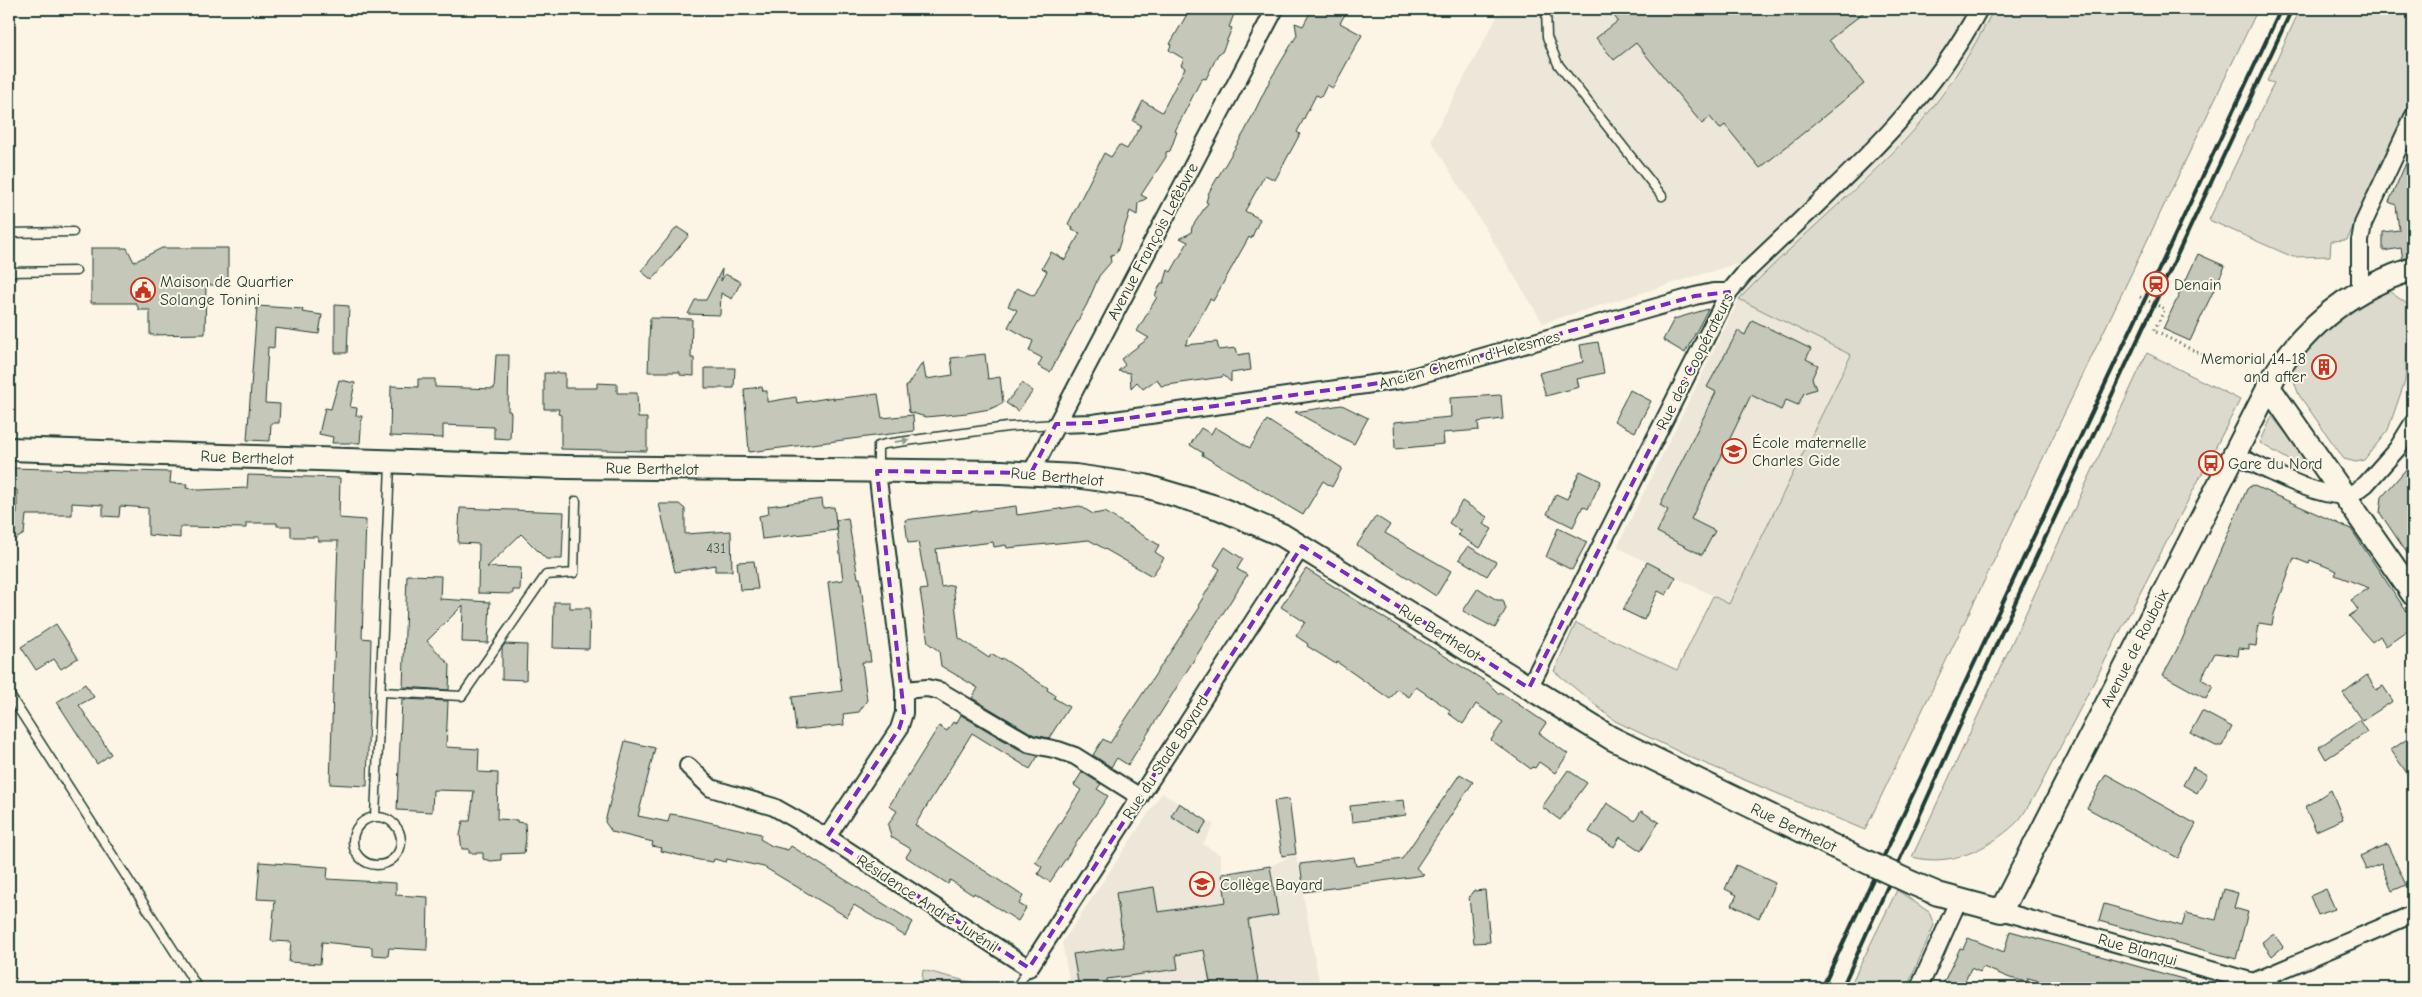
<svg xmlns="http://www.w3.org/2000/svg" width="2422" height="997" font-family="'Comic Neue',sans-serif">
  <style>
    .built { fill: #ece7d8 }
    .green { fill: #dcdacc; stroke: #7e8c80 }
    .building { fill: #c5c7b9; stroke: #1f3d34 }
    .lines { fill: none; stroke-linecap: round; stroke-linejoin: round }
    .lane-casing { stroke: #1f3d34; stroke-width: 11 }
    .street-casing { stroke: #1f3d34; stroke-width: 20 }
    .secondary-casing { stroke: #1f3d34; stroke-width: 26 }
    .path { stroke: #1f3d34; stroke-width: 3; stroke-dasharray: 1 4; stroke-linecap: butt }
    .lane { stroke: #fcf5e5; stroke-width: 8 }
    .street { stroke: #fcf5e5; stroke-width: 16 }
    .secondary { stroke: #fcf5e5; stroke-width: 22 }
    .rail { stroke: #1f3d34; stroke-width: 4 }
    .secondary-bridge-casing { stroke: #1f3d34; stroke-width: 26; stroke-linecap: butt }
    .secondary-bridge { stroke: #fcf5e5; stroke-width: 22 }
    .oneway { fill: #8e998c }
    .marked { fill: none; stroke: #7b2cbf; stroke-width: 4; stroke-dasharray: 10 6; stroke-linejoin: round }
    .labels { text-anchor: middle; stroke-width: 4; stroke-linejoin: round; paint-order: stroke }
    .number-label { font-size: 14px; fill: #486055 }
    .street-label { font-size: 16px; fill: #1f3d34; stroke: #fcf5e5 }
    .poi-label { font-size: 16px; fill: #1f3d34; stroke: #fcf5e5; text-anchor: start }
  </style>
  <rect width="100%" height="100%" fill="#fcf5e5"/>
  <filter id="ink" filterUnits="userSpaceOnUse"><feTurbulence type="fractalNoise" baseFrequency=".02" numOctaves="2"/><feDisplacementMap in="SourceGraphic" scale="10" xChannelSelector="R" yChannelSelector="G"/><feConvolveMatrix kernelMatrix="1 2 1 2 8 2 1 2 1" color-interpolation-filters="sRGB"/></filter>
  <g filter="url(#ink)">
    <path class="built" d="M1501 9H1994L1981 34 1934 104 1907 137 1740 299 1851 354 1729 604 1617 547 1739 299 1735 264 1543 323 1431 140Z
      M1162 793 1214 825 1203 844 1220 855 1222 874 1270 866 1296 854 1320 988H1071L1062 943Z"/>
    <path class="green" d="M1994 9H2258L1865 830 1692 758 1615 721 1554 671 1576 623 1677 670 1713 596 1729 604 1851 355 1739 299C1793 243 1853 194 1907 138 1941 101 1971 54 1994 9Z
      M2300 9H2413V96L2347 240 2331 241 2330 256 2293 257 2209 220 2274 83 2267 81Z
      M2389 291 2410 306 2405 381 2388 430 2364 460 2356 462 2344 459 2299 395 2290 371C2320 334 2345 309 2389 291Z
      M2147 353 2240 400 2037 792C2030 802 2024 816 2015 824 1987 850 1950 867 1912 857Z
      M2272 416 2307 460 2301 467 2260 443Z
      M1897 890 1929 912 1934 925 1907 988H1849Z
      M923 970 993 988H921Z"/>
    <path class="building" d="M1190 9H1236L1229 27 1232 28 1222 52 1218 54 1206 79 1202 78 1175 131 1177 132 1170 151 1166 152V157L1141 195 1147 198 1138 203 1137 215 1130 211 1117 252 1110 256 1111 262 1099 276 1087 304 1050 372 1038 366 1042 358 1029 351 1033 341 1008 327 1017 310 1008 306 1017 288 1034 296 1047 271 1042 268 1051 252 1065 260 1080 233 1072 230 1073 227 1068 224 1104 153 1111 157 1119 145 1127 149 1141 125 1133 121 1143 101 1162 112 1185 68 1181 65 1184 59 1169 50 1171 45 1170 44Z
      M1312 9H1348L1340 23 1362 35 1333 88 1327 85 1321 97 1316 95 1297 132 1300 134 1275 180 1265 175 1245 211 1260 219 1251 239 1249 237 1213 301 1210 299 1185 345 1217 342 1219 350 1236 348 1238 355 1249 353 1251 370 1231 373V382L1223 375 1222 377 1161 386 1157 379 1143 389 1137 382 1131 388 1130 373 1118 371 1125 365 1121 359 1149 338 1137 331 1157 297 1155 296 1161 283H1164L1168 270 1171 272 1188 242 1180 238 1191 233 1192 227 1208 203 1206 202 1209 192 1245 131 1270 80 1297 35 1295 23 1303 26Z
      M1622 9H1868L1829 40 1864 84 1760 168 1725 125 1720 129 1710 117 1702 124 1636 43 1614 60 1596 38 1618 21 1614 16Z
      M2406 163 2413 211V256L2403 259 2401 248 2383 251V232L2399 230 2396 205 2389 202Z
      M677 227 689 235 652 280 641 271Z
      M91 248H127L134 262 162 248H228V285H206L205 334 150 335V310H139L136 303H91Z
      M2198 254 2225 266 2190 341 2163 329Z
      M722 269 721 281 725 274 741 282 732 299 721 293 720 315 688 314 695 300H706Z
      M335 305 349 306 347 353H335Z
      M257 306 303 309 302 312 322 315 319 334 275 328 274 348 268 347 265 403 280 404 279 423H271L270 441 247 440Z
      M1708 309 1685 353 1663 340 1674 319Z
      M650 318 692 319 691 358H694V376L680 375V372H648Z
      M1752 320 1811 349 1806 359 1818 365 1812 378 1816 389 1804 393 1798 405 1786 400 1781 410 1751 395 1691 519 1715 531 1702 555 1657 532 1668 510 1660 505 1716 392 1707 387 1738 331 1745 335Z
      M1598 342 1604 373 1577 379 1579 387 1546 396 1539 373 1583 362 1580 345Z
      M985 354 988 379 1000 377 1003 403 990 409 967 413 926 417 909 412 906 387 923 362 926 379 953 375 951 358Z
      M496 355H509L508 411H510L511 414 510 439 494 438V427L443 425V438L390 436 391 386 418 387V379H435V387L494 389Z
      M2316 367a8 8 0 1 1 16 0a8 8 0 1 1-16 0Z
      M705 368H735L734 388H705Z
      M544 373H565V388H597V383L617 384V393H637L638 418H647V451L561 449V415L558 414 559 409H544Z
      M339 380 355 383 350 407 357 408 356 416H362L360 443H332L333 437 319 434 325 408 331 409Z
      M1022 383 1033 391 1018 411 1006 403Z
      M762 387 763 391H767V402L796 397 797 403 834 397 833 399 878 394 882 418 913 415 914 431 749 452 744 389Z
      M1630 390 1651 401 1635 432 1614 421Z
      M1501 395 1503 419 1478 422 1479 430 1443 433 1444 444 1395 449 1394 422 1451 417 1450 398Z
      M1342 405 1368 418 1354 444 1295 412Z
      M1267 420 1342 468 1332 487 1323 481 1303 515 1202 455 1203 453 1190 445 1201 428 1211 434 1215 427 1250 448Z
      M2413 461V562L2380 513 2382 497Z
      M9 468 171 472 170 483 187 484 186 488 199 490 247 488 248 475 340 478 339 518 366 520 362 638 371 639 367 786 330 784 338 541H318V537H291V526H277V523H246V528L180 527V538L148 535V508L120 506 119 517 103 516V505L72 503V515H26L24 534 9 543V520L17 514V490H9Z
      M1580 471 1601 481 1588 509 1583 506 1573 527 1547 514 1556 494 1567 499Z
      M2252 485 2351 529 2413 621V627L2386 646 2380 636 2372 642 2349 616 2358 610 2351 600 2369 588 2335 575 2337 571 2310 560 2309 564 2294 558 2274 614 2272 625 2259 623 2256 646 2249 645V649L2239 648 2238 656 2215 653 2201 679 2213 686 2206 699 2163 675 2181 642 2247 489Z
      M822 499 823 508 834 507 837 530 762 539 759 516 769 514 768 506Z
      M1462 501 1487 517 1483 524 1492 529 1480 548 1458 535 1461 531 1449 523Z
      M659 504H679L685 509V534L731 531 732 571H715V565L675 572Z
      M1016 506 1017 515 1080 506 1093 514 1105 512 1159 545 1155 552 1164 558 1152 576 1089 540 1007 548 1006 545 994 547 993 542 936 549 941 587 953 585 959 638 989 658 991 654 1001 660 1002 658 1048 688 1047 690 1055 695 1054 698 1069 707 1049 738 1034 735 972 698 978 688 941 666 939 651 928 643 920 590 927 589 918 542 908 543 905 520Z
      M460 508 564 512 562 559H546L521 534 487 567 521 568 520 590H513V594L478 593 479 544 458 543Z
      M1376 516 1390 525 1385 533 1451 571 1436 596 1357 545Z
      M848 518 858 578H860L871 662H862L867 700 859 712 843 714 844 725 796 730 792 697 842 691 828 582 843 580 836 520Z
      M1558 528 1587 542 1572 570 1546 557Z
      M1468 546 1496 562 1487 576 1459 559Z
      M1225 547 1243 559 1237 569 1247 575 1128 765 1117 758 1111 767 1093 755 1103 739 1110 743 1200 607 1198 606 1220 569 1214 565Z
      M754 561 758 589 740 590 737 562Z
      M1647 562 1676 577 1666 595 1658 591 1644 620 1623 610Z
      M1306 569 1488 683 1499 694 1500 692 1546 723 1539 733 1568 754 1555 773 1539 762 1535 768 1533 767 1531 769 1491 740 1503 722 1476 704 1463 724 1448 713 1450 710 1416 687 1409 697 1397 689 1390 699 1337 662 1336 664 1307 646 1308 644 1296 636 1305 622 1281 607Z
      M407 575 441 576 440 599 490 602 488 643 462 642 463 605 427 641 450 665 449 690 403 687Z
      M1478 588 1497 600H1503L1506 609 1495 628 1463 611Z
      M554 602H570V608H590L589 649 553 648Z
      M56 624 78 658 61 669 54 659 36 670 21 647Z
      M505 644 527 645 526 680 502 679V648Z
      M2367 675 2376 690 2383 686 2393 701 2362 721 2343 693Z
      M85 684 94 697 79 705 111 754 97 764 57 702Z
      M402 699 448 701 446 747 479 749 478 772 498 773 497 819 517 820V822L525 823 526 838 524 853 501 854V860L491 861 483 859V853H469V849H462L460 835 463 821H470L474 791 433 790 432 812 397 810Z
      M2202 711 2232 727 2222 746H2216L2190 733Z
      M961 715 1025 753 1038 756 1030 769 972 733 915 825 1023 896 1019 904 1026 908 1018 921 974 893 973 895 950 880 948 884 906 857 911 849 891 837 888 825 897 811 889 806 939 726 947 731 953 722 956 724Z
      M2359 720 2367 732 2326 759 2319 747Z
      M2413 735V782L2391 750Z
      M625 741 655 748 638 816 668 822 670 814 678 815 761 834 760 839 772 846 788 850 791 846 913 922 905 936 854 905 847 917 764 867 727 859 726 862 714 859 713 862 699 860 661 851 662 848 652 846 653 842 612 832 605 822Z
      M2193 767 2207 775 2197 793 2183 785Z
      M1568 770 1587 783 1560 820 1542 807Z
      M1082 772 1101 784 1097 789 1108 796 1050 882 1038 874 1042 867 1035 862 1081 790 1074 785Z
      M1460 774 1473 782 1416 868 1424 875 1304 892 1300 864 1354 857 1356 866 1402 859Z
      M2106 774 2196 824 2178 858 2087 808Z
      M2331 790 2343 819 2316 831 2305 807Z
      M1289 799 1296 854 1282 856 1274 801Z
      M1404 800 1406 815 1352 822 1350 806Z
      M1179 803 1207 821 1199 834 1171 816Z
      M1607 803 1635 821 1641 811 1659 822 1641 851 1620 837 1614 847 1589 832Z
      M2387 844 2406 885 2392 891 2381 864 2366 870 2360 856Z
      M260 862 328 867 327 879 396 883V895L428 897 427 950 389 948 388 956 372 955V947L322 942 320 964 289 962 291 942 271 941 275 900 257 899Z
      M1736 865 1775 883 1759 918 1732 905 1737 895 1725 889Z
      M1270 866 1278 915 1248 920 1259 988H1211L1204 950 1176 955 1178 969 1107 979 1108 988H1079L1073 954 1124 947 1116 893 1154 887 1158 912 1226 902 1222 874Z
      M2224 889 2238 893 2234 908 2248 912 2236 959 2099 921 2104 904 2182 926 2186 913 2216 920Z
      M2326 889 2335 909 2318 915 2310 896Z
      M1485 890 1490 942 1474 943 1469 897 1473 891Z
      M2010 931 2201 984V988H2066L2028 978 2027 982 2010 978 1983 967 1980 972 1971 968 1962 988H1941L1960 948 1963 949 1968 938 2004 952Z
      M2274 934 2283 947 2272 956 2262 942Z"/>
    <g class="lines">
      <defs>
        <path id="lane" d="M1546 9 1547 37 1558 64 1662 196
          M9 233 73 232
          M9 272 76 271
          M878 469V446L885 444 1007 427 1056 424
          M381 692 462 696 546 575 574 573 576 501
          M9 694 198 988
          M353 841a24 24 0 1 1 48 0a24 24 0 1 1-48 0Z
          M375 817 390 465
          M1016 988 1029 968"/>
        <path id="street" d="M2360 291V241L2363 224 2413 117
          M1056 424 1093 423 1401 380 1695 296 1713 292H1729
          M2233 454C2259 465 2318 499 2346 495 2353 494 2360 489 2366 484L2397 449 2413 423
          M877 471 904 690V713L899 729 827 837 1029 968 1302 546
          M1031 473 1275 9
          M1529 688 1729 292 1744 274C1828 192 1924 114 1979 9
          M904 690 927 688 940 691 1030 744 1058 750 1075 756 1140 797
          M688 766 711 788 774 807 827 837
          M2001 911 2275 988
          M2253 982 2413 914
          M1919 988 1959 899"/>
        <path id="secondary" d="M2268 386 2413 594
          M9 449 565 467 1001 472 1075 476 1145 486 1219 508 1282 535 1611 738 1835 847
          M1912 883 1938 894 2001 911 2276 373C2309 322 2355 287 2413 269"/>
      </defs>
      <use href="#lane" class="lane-casing"/>
      <use href="#street" class="street-casing"/>
      <use href="#secondary" class="secondary-casing"/>
      <path class="path" d="M2140 297 2165 309 2154 331 2207 357"/>
      <use href="#lane" class="lane"/>
      <use href="#street" class="street"/>
      <use href="#secondary" class="secondary"/>
      <path class="rail" d="M1822 988 2281 9
        M1842 988 2019 594 2292 9"/>
      <defs>
        <path id="secondary-bridge" d="M1835 847 1912 883"/>
      </defs>
      <use href="#secondary-bridge" class="secondary-bridge-casing"/>
      <use href="#secondary-bridge" class="secondary-bridge"/>
    </g>
    <defs><path id="oneway-solid" d="M-6-.8H1V-3.2L6.5 0L1 3.2V.8H-6Z" transform="scale(1.25)"/></defs>
    <use class="oneway" href="#oneway-solid" transform="translate(902 441) rotate(-8)"/>
  </g>
  <path class="marked" d="M1729 292 1529 688 1302 546 1029 968 827 837 899 729 904 713 877 471 1031 473 1056 424 1093 423 1387 382 1695 296Z"/>
  <defs>
    <symbol id="station-ring" viewBox="-11 -11 22 22"><circle r="9.5" fill="#fcf5e5" stroke="#c8321e" stroke-width="1.5"/><path d="M-3-6H3Q5-6 5-4V2Q5 4 3 4L4.5 6H3L1.5 4h-3L-3 6H-4.5L-3 4Q-5 4-5 2V-4Q-5-6-3-6ZM-3.5-4v3h7v-3ZM-3.5 1v1.5H-2V1ZM2 1v1.5H3.5V1Z" fill="#c8321e"/></symbol>
    <symbol id="civic-ring" viewBox="-11 -11 22 22"><circle r="9.5" fill="#fcf5e5" stroke="#c8321e" stroke-width="1.5"/><path d="M-.6-6.5H3V-4.5H.6V-3L4-1V1h2V6H-6V1h2V-1L-.6-3ZM-1.2 2.5V6h2.4V2.5Z" fill="#c8321e"/></symbol>
    <symbol id="building-ring" viewBox="-11 -11 22 22"><circle r="9.5" fill="#fcf5e5" stroke="#c8321e" stroke-width="1.5"/><path d="M-4-6H4V6H1V3H-1V6H-4ZM-2.5-4.3h1.7v1.8h-1.7ZM.8-4.3h1.7v1.8H.8ZM-2.5-1h1.7V.8h-1.7ZM.8-1h1.7V.8H.8Z" fill="#c8321e"/></symbol>
    <symbol id="school-ring" viewBox="-11 -11 22 22"><circle r="9.5" fill="#fcf5e5" stroke="#c8321e" stroke-width="1.5"/><path d="M0-5L7-2L0 1L-7-2ZM-4 1L0 2.5L4 1V4Q0 6-4 4Z" fill="#c8321e"/></symbol>
    <symbol id="bus-ring" viewBox="-11 -11 22 22"><circle r="9.5" fill="#fcf5e5" stroke="#c8321e" stroke-width="1.5"/><path d="M-5-6H5V4H4V6H2V4H-2V6H-4V4H-5ZM-3.5-4V0h7V-4ZM-3.5 1.2v1.5H-2V1.2ZM2 1.2v1.5H3.5V1.2Z" fill="#c8321e"/></symbol>
  </defs>
  <g fill-rule="evenodd">
    <use href="#station-ring" x="2142" y="270" width="28" height="28"/>
    <use href="#civic-ring" x="129" y="276" width="28" height="28"/>
    <use href="#building-ring" x="2310" y="353" width="28" height="28"/>
    <use href="#school-ring" x="1720" y="437" width="28" height="28"/>
    <use href="#bus-ring" x="2197" y="449" width="28" height="28"/>
    <use href="#school-ring" x="1188" y="870" width="28" height="28"/>
  </g>
  <g class="labels">
    <g class="number-label">
      <text x="716" y="553">431</text>
    </g>
    <g class="street-label">
      <text transform="translate(1152 241) rotate(-62)" y="6">Avenue François Lefèbvre</text>
      <text transform="translate(1469 359) rotate(-15)" y="6">Ancien Chemin d'Helesmes</text>
      <text transform="translate(1694 361) rotate(-63)" y="6">Rue des Coopérateurs</text>
      <text transform="translate(247 457) rotate(2)" y="6">Rue Berthelot</text>
      <text transform="translate(652 468) rotate(1)" y="6">Rue Berthelot</text>
      <text transform="translate(1057 476) rotate(5)" y="6">Rue Berthelot</text>
      <text transform="translate(1440 632) rotate(32)" y="6">Rue Berthelot</text>
      <text transform="translate(2134 648) rotate(-63)" y="6">Avenue de Roubaix</text>
      <text transform="translate(1165 757) rotate(-57)" y="6">Rue du Stade Bayard</text>
      <text transform="translate(1794 827) rotate(26)" y="6">Rue Berthelot</text>
      <text transform="translate(928 903) rotate(33)" y="6">Résidence André Jurénil</text>
      <text transform="translate(2138 949) rotate(16)" y="6">Rue Blanqui</text>
    </g>
    <g class="poi-label">
      <text x="160" y="287">Maison de Quartier<tspan x="160" dy="18">Solange Tonini</tspan></text>
      <text x="2174" y="290">Denain</text>
      <text x="2306" y="364" text-anchor="end">Memorial 14-18<tspan x="2306" dy="18">and after</tspan></text>
      <text x="1752" y="448">École maternelle<tspan x="1752" dy="18">Charles Gide</tspan></text>
      <text x="2228" y="469">Gare du Nord</text>
      <text x="1220" y="890">Collège Bayard</text>
    </g>
  </g>
  <rect width="2422" height="997" fill="none" stroke="#fcf5e5" stroke-width="30"/>
  <rect x="15" y="15" width="2392" height="967" fill="none" stroke="#1f3d34" stroke-width="2" filter="url(#ink)"/>
</svg>
